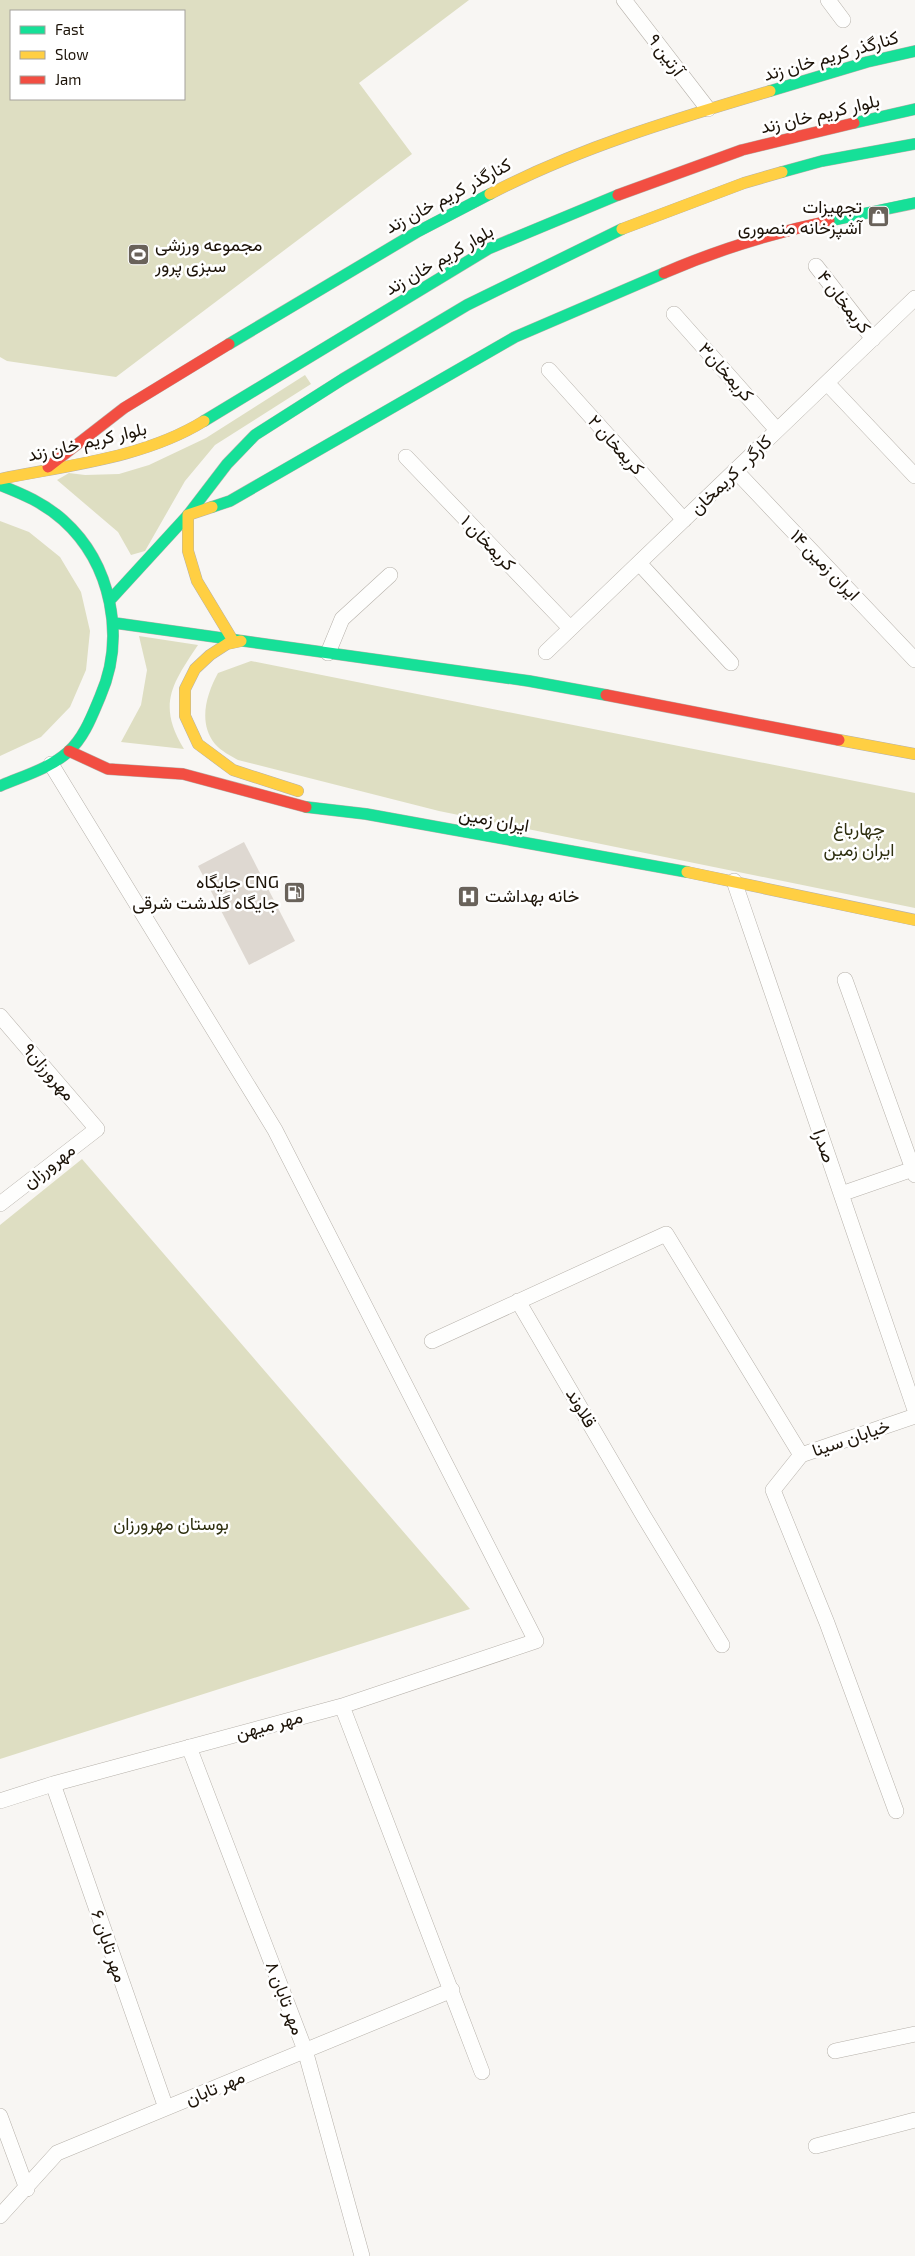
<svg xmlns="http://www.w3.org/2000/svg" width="915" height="2256" font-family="'Exo 2',Vazirmatn,sans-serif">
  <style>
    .green { fill: #dedec2; fill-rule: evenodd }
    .building { fill: #ded8d1 }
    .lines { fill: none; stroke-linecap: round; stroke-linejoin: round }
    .street-casing { stroke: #b6b1aa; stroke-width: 16 }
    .fast-casing { stroke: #b6b1aa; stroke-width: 12 }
    .slow-casing { stroke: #b6b1aa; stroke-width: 12 }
    .jam-casing { stroke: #b6b1aa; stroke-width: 12 }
    .street { stroke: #fefefd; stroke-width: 15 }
    .fast { stroke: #16e098; stroke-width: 11 }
    .slow { stroke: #ffcf43; stroke-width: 11 }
    .jam { stroke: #f24e42; stroke-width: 11 }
    .labels { text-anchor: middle; stroke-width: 5; stroke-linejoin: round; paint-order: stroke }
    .street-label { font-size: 18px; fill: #1c1308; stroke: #fff }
    .poi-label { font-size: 18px; fill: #1c1308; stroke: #fff; text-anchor: end }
    .park-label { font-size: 18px; fill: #2f3010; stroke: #fff }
  </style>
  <rect width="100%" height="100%" fill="#f8f6f3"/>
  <path class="green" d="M0 0H469L359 83 412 154 116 377 7 361 0 357ZM11 11H184V99H11Z
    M305 375 311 384 215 445 185 481 145 551 131 555 118 532 57 480 69 473 85 475 119 474 149 465 206 438Z
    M0 521 29 532 60 557 81 592 90 631 86 670 70 707 41 737 0 756Z
    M139 636 198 645C172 684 157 705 184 749L121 742 141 705 147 670Z
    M251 661 915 793V908L439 811 238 760C231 756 221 751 215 744 198 723 206 695 218 673Z
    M82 1159 470 1609 0 1759V1225Z"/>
  <path class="building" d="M244 842 295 941 249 965 198 866Z"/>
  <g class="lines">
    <defs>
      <path id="street" d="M624 0 708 109
        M828 0 843 20
        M816 266 873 339
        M674 314 777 430
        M549 370 684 520
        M827 383 915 476
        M406 457 570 628
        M735 470 915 660
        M639 563 731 663
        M546 652 915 298
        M328 653 342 619 390 575
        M734 881 915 1410
        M845 980 915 1175
        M0 1016 97 1129 0 1204
        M841 1194 913 1169
        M518 1301 643 1515 722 1645
        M432 1341 666 1234 801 1455
        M342 1706 482 2072
        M189 1747 305 2050 362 2256
        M53 1784 166 2108
        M0 1801 53 1784 342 1706 536 1641 275 1130 51 764
        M896 1811 827 1623 773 1490 801 1455 915 1416
        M835 2051 915 2034
        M0 2116 27 2189
        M816 2146 915 2120
        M0 2216 57 2153 452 1990"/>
      <path id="fast" d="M770 91 867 62 915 51
        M854 123 915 109
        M782 172 822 161 915 144
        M829 221 915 203
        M229 344 417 232 490 194
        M204 421 488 249 618 195
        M0 485C23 494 44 503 63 520 112 564 126 638 100 697 92 716 84 738 68 752 49 769 23 776 0 786
        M212 507 230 501 515 337 664 273
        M111 599 188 515 227 464 255 435 343 379 467 305 622 229
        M115 623 529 681 606 695
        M306 807 366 814 687 872"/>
      <path id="slow" d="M490 194C578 148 675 119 770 91
        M622 229 744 183 782 172
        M0 479C69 465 144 458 204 421
        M212 507 188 515V551L197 581 232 639
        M241 641 227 644 210 655 195 669 185 689V716L198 744 233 770 298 791
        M839 740 915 754
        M687 872 915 920"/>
      <path id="jam" d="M618 195 742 150 854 123
        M664 273C717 250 772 233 829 221
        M48 467 124 408 229 344
        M606 695 839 740
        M69 751 108 769 183 774 306 807"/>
    </defs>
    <use href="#street" class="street-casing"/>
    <use href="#fast" class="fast-casing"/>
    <use href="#slow" class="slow-casing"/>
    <use href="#jam" class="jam-casing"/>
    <use href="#street" class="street"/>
    <use href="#fast" class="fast"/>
    <use href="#slow" class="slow"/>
    <use href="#jam" class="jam"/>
  </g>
  <defs>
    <symbol id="shop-square" viewBox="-11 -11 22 22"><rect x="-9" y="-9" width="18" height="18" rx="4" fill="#69625a" stroke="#fff"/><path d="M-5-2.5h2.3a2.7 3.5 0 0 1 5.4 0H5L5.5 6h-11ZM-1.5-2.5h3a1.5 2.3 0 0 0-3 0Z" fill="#fff"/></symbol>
    <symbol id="stadium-square" viewBox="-11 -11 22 22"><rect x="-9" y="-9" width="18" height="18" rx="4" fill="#69625a" stroke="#fff"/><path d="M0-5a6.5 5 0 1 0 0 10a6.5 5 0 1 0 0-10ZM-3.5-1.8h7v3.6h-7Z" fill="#fff"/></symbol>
    <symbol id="fuel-square" viewBox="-11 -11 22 22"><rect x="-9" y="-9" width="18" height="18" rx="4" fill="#69625a" stroke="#fff"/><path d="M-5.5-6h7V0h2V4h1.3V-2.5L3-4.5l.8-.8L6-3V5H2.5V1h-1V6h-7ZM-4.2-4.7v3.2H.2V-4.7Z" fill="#fff"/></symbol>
    <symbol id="hospital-square" viewBox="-11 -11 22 22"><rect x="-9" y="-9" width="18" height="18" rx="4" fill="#69625a" stroke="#fff"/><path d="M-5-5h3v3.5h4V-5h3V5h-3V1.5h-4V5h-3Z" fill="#fff"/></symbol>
  </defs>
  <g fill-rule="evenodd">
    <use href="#shop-square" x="866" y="204" width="25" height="25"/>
    <use href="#stadium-square" x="126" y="242" width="25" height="25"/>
    <use href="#fuel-square" x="282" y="880" width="25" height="25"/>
    <use href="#hospital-square" x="456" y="884" width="25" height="25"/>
  </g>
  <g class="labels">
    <g class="street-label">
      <text transform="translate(666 55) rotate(53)" y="6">آرتین ۹</text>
      <text transform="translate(831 56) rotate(-16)" y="6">کنارگذر کریم خان زند</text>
      <text transform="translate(820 114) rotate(-13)" y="6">بلوار کریم خان زند</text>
      <text transform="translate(448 196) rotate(-28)" y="6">کنارگذر کریم خان زند</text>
      <text transform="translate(439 260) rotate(-30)" y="6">بلوار کریم خان زند</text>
      <text transform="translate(844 302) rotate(52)" y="6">کریمخان ۴</text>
      <text transform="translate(726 372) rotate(48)" y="6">کریمخان۳</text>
      <text transform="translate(87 442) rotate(-13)" y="6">بلوار کریم خان زند</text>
      <text transform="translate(616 445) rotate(48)" y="6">کریمخان ۲</text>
      <text transform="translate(731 475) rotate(-44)" y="6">کارگر ـ کریمخان</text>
      <text transform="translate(488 543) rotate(46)" y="6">کریمخان ۱</text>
      <text transform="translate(825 565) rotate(46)" y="6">ایران زمین ۱۴</text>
      <text transform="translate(494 820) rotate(10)" y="6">ایران زمین</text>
      <text transform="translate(49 1072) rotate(49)" y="6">مهرورزان۹</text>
      <text transform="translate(824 1146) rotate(71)" y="6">صدرا</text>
      <text transform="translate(49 1166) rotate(-38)" y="6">مهرورزان</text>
      <text transform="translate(581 1408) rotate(60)" y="6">قلاوند</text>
      <text transform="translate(851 1438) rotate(-19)" y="6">خیابان سینا</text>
      <text transform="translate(269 1725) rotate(-15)" y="6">مهر میهن</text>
      <text transform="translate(109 1946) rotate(71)" y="6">مهر تابان ۶</text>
      <text transform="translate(285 1998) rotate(69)" y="6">مهر تابان ۸</text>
      <text transform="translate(215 2088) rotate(-23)" y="6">مهر تابان</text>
    </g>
    <g class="poi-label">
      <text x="862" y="213">تجهیزات<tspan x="862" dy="21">آشپزخانه منصوری</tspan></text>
      <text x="155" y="251" text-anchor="start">مجموعه ورزشی<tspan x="155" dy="21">سبزی پرور</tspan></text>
      <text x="279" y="888">جایگاه CNG<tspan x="279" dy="21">جایگاه گلدشت شرقی</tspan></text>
      <text x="485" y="902" text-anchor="start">خانه بهداشت</text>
    </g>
    <g class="park-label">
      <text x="859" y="835">چهارباغ<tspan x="859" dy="21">ایران زمین</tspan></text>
      <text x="171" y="1530">بوستان مهرورزان</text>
    </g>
  </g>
  <rect x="10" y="10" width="175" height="90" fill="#ffffff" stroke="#a4a19c"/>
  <rect x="20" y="26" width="25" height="8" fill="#16e098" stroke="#a4a19c"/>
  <text x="55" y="35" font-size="15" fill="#1c1308">Fast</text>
  <rect x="20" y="51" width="25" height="8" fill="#ffcf43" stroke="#a4a19c"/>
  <text x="55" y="60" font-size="15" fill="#1c1308">Slow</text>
  <rect x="20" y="76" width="25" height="8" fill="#f24e42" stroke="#a4a19c"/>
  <text x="55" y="85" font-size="15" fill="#1c1308">Jam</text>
</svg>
